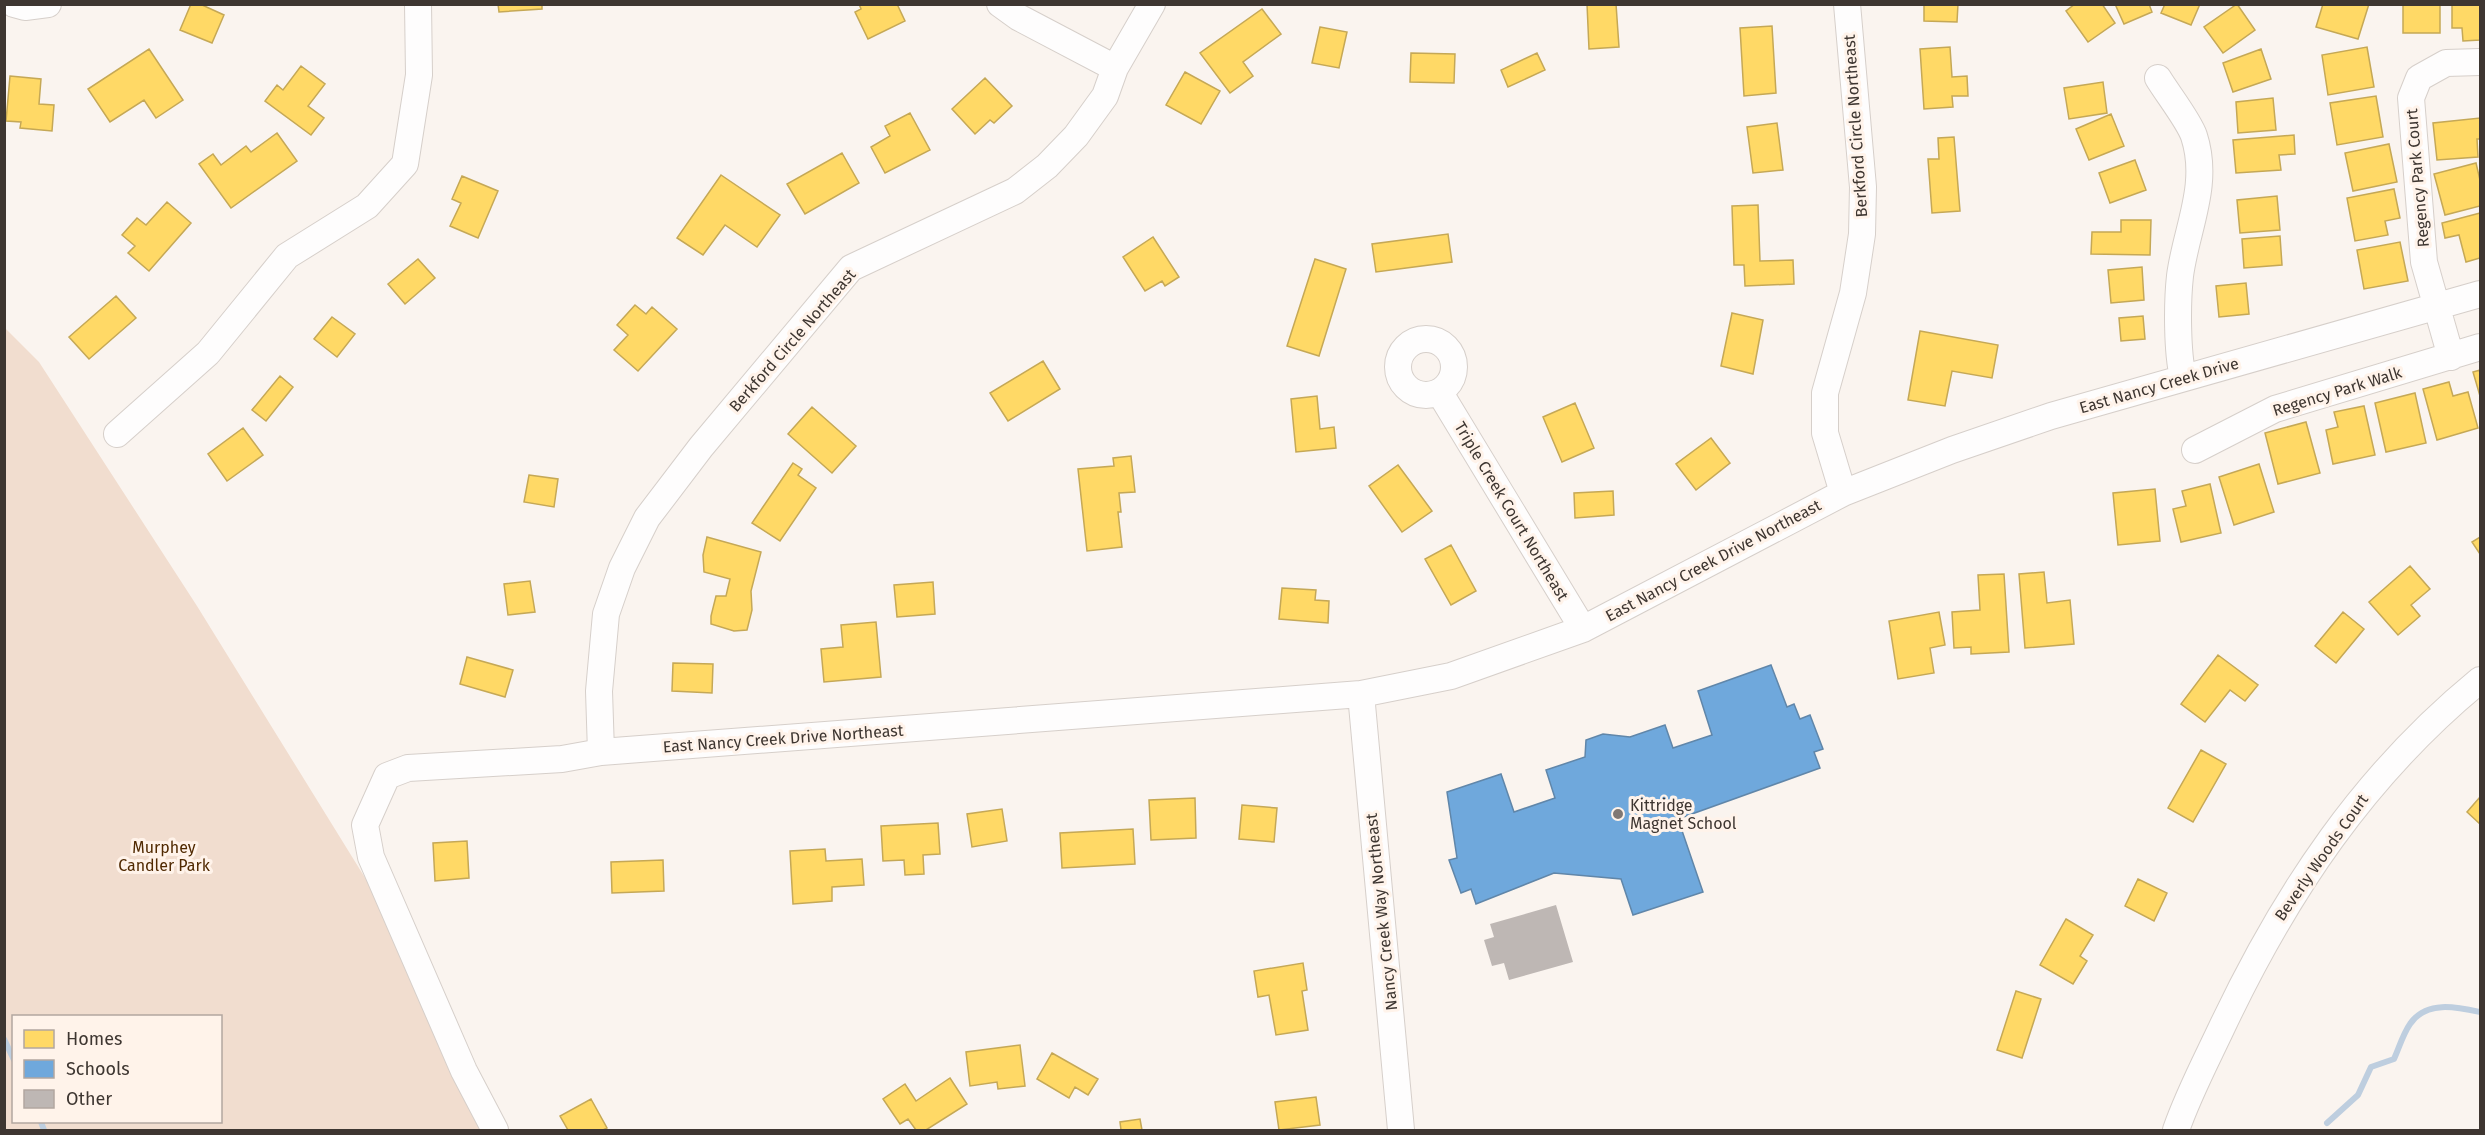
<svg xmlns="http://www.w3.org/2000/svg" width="2485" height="1135" font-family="'Fira Sans',sans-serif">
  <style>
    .green { fill: #f1ddcf; fill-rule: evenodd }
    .homes { fill: #ffd966; stroke: #c5a856; stroke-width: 1.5 }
    .schools { fill: #6fa8dc; stroke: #6086a9; stroke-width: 1.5 }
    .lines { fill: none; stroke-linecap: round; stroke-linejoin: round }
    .stream { stroke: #becedf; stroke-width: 6 }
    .building { fill: #beb7b4 }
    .minor-casing { stroke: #d6cfca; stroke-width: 28 }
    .minor { stroke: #fefdfd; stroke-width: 26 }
    .poi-dot { fill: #807874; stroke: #fff3ea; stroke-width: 2 }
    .labels { text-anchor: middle; stroke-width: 6; stroke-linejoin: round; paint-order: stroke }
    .street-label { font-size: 16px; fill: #3e3631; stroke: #fff3ea }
    .poi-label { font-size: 16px; fill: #3e3631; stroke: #fff3ea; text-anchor: start }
    .park-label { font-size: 16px; fill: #502901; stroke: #fff3ea }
  </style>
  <rect width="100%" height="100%" fill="#faf4ef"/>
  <path class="green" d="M4 327 39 362 197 606 380 902 492 1130H5ZM14 1016H220V1122H14Z"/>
  <path class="homes" d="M191 4H200L224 15 212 43 180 30Z
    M498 4H542V9L499 12Z
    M859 4H897L905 21 868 39 855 12 861 9Z
    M1587 4H1616L1619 47 1589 49Z
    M1924 4H1958L1957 22 1924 21Z
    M2075 4H2102L2115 23 2088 42 2066 11Z
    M2115 4H2149L2152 12 2124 24Z
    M2165 4H2200L2191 25 2161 13Z
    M2237 4 2255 30 2223 53 2204 27Z
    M2323 4H2369L2358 39 2316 27Z
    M2403 4H2440V33H2403Z
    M2452 4H2480V40L2463 41 2462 28H2452Z
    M1262 9 1281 34 1243 62 1253 76 1230 93 1200 53Z
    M1772 26 1776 93 1744 96 1740 28Z
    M1320 27 1347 32 1339 68 1312 63Z
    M1950 47 1952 77 1967 76 1968 96H1952L1953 107 1924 109 1920 49Z
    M2367 47 2374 87 2328 95 2322 55Z
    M149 49 183 100 156 118 144 100 110 122 88 89Z
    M2261 49 2271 79 2233 92 2223 63Z
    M1411 53 1455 54 1454 83 1410 82Z
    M1537 53 1545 70 1508 87 1501 70Z
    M301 66 325 84 308 106 324 118 311 135 265 101 277 85 283 90Z
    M1185 72 1220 91 1201 124 1166 105Z
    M10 76 41 79 39 104 54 105 52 131 20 128 21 122 6 121Z
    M985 78 1012 106 994 123 990 120 975 134 952 109Z
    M2103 82 2107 113 2069 119 2064 88Z
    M2376 96 2383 137 2337 145 2330 103Z
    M2273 98 2276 130 2238 133 2236 102Z
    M910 113 930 150 885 173 871 147 890 136 885 126Z
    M2111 114 2124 146 2089 160 2076 129Z
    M2480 118V139H2477L2478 157 2437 160 2433 123Z
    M1777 123 1783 170 1753 173 1747 127Z
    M277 133 297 161 231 208 199 164 213 154 221 165 246 146 251 152Z
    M2294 135 2295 154 2279 155 2281 170 2236 173 2233 140Z
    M1954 137 1960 211 1932 213 1928 159H1939L1938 138Z
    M2389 144 2397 182 2353 191 2345 153Z
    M842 153 859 183 805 214 787 184Z
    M2135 160 2146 190 2110 203 2099 173Z
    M2476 163 2480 180V206L2445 215 2434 174Z
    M721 175 780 215 757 247 725 225 703 255 677 238Z
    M462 176 498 191 478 238 450 226 461 203 452 199Z
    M2394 189 2400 218 2385 221 2388 235 2355 241 2347 198Z
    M2277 196 2280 230 2240 233 2237 200Z
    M167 202 191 223 149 271 128 253 135 246 122 235 137 218 146 225Z
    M1758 205 1760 261 1793 260 1794 284 1745 286 1744 265H1734L1732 206Z
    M2480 213V258L2466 262 2459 235 2445 238 2442 223Z
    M2121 220H2151L2150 255 2091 254 2092 232H2121Z
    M1448 234 1452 262 1376 272 1372 244Z
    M2280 236 2282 265 2244 268 2242 239Z
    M1153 237 1179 277 1165 286 1162 281 1145 291 1123 257Z
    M2400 242 2408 281 2364 289 2357 250Z
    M418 259 435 278 405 304 388 284Z
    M1315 259 1346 269 1319 356 1287 346Z
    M2142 267 2144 300 2111 303 2108 270Z
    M2246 283 2249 314 2219 317 2216 286Z
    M116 296 136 318 89 359 69 337Z
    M635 305 646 314 652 307 677 329 638 371 614 350 628 335 617 325Z
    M1732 313 1763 320 1753 374 1721 366Z
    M2143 316 2145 339 2121 341 2119 318Z
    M332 317 355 334 337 357 314 339Z
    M1920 331 1998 345 1992 378 1952 371 1945 406 1908 400Z
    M1043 361 1060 389 1008 421 990 393Z
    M2480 370V396L2473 372Z
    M280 376 293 387 266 421 252 410Z
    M2449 382 2453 396 2468 392 2478 428 2437 440 2423 389Z
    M2415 393 2426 443 2386 452 2375 403Z
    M1317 396 1320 429 1334 427 1336 448 1296 452 1291 399Z
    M1575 403 1594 448 1562 462 1543 417Z
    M2364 406 2375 455 2333 464 2326 430 2338 427 2334 412Z
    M812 407 856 446 832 473 788 434Z
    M2306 422 2320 473 2278 484 2265 433Z
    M243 428 263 455 227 481 208 454Z
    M1711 438 1730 463 1696 490 1676 464Z
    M1131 456 1135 492 1119 493 1121 512H1118L1122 547 1087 551 1078 469 1114 466 1113 458Z
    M793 463 802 469 798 475 816 488 780 541 752 523Z
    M2259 464 2274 512 2234 525 2219 477Z
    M1398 465 1432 511 1402 532 1369 486Z
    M529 475 558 479 554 507 524 502Z
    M2210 484 2221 533 2181 542 2173 509 2186 506 2182 491Z
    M2155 489 2160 541 2118 545 2113 493Z
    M1613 491 1614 515 1575 518 1574 493Z
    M707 537 761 552 751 591 752 610 747 630 734 631 711 624V616L716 596H726L730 579 704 572 703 555Z
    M2480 537V554L2472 542Z
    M1451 545 1476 591 1451 605 1425 559Z
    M2410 566 2430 589 2411 605 2420 616 2398 635 2369 602Z
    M2044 572 2047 603 2070 600 2074 644 2025 648 2019 574Z
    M2004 574 2009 652 1971 654V647L1954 648 1952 612 1980 610 1978 575Z
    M530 581 535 612 508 615 504 584Z
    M933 582 935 614 897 617 894 585Z
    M1282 588 1316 590 1315 600 1329 601 1328 623 1279 619Z
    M1939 612 1945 645 1930 648 1934 673 1898 679 1889 621Z
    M2343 612 2364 629 2336 663 2315 646Z
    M876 622 881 677 824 682 821 649 843 647 841 625Z
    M2218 655 2258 685 2245 701 2230 690 2205 722 2181 704Z
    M467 657 513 670 505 697 460 684Z
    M673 663 713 664 712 693 672 691Z
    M2201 750 2226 764 2193 822 2168 808Z
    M2480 797V824L2467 812Z
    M1195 798 1196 838 1151 840 1149 800Z
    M1242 805 1277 808 1274 842 1239 839Z
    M1002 809 1007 841 972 847 967 814Z
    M938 823 940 854 923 855 924 874 905 875 904 860 883 861 881 826Z
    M1133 829 1135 864 1062 868 1060 833Z
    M467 841 469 878 435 881 433 843Z
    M825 849 826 861 862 859 864 885 832 887V901L793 904 790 851Z
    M663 860 664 891 612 893 611 862Z
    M2138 879 2167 893 2154 921 2125 906Z
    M2066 919 2093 935 2080 956 2087 961 2073 984 2040 965Z
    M1303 963 1307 990 1302 991 1308 1030 1276 1035 1269 995 1258 997 1254 971Z
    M2016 991 2041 999 2022 1058 1997 1050Z
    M1020 1045 1025 1086 998 1089 997 1082 970 1086 966 1052Z
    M1052 1053 1098 1079 1088 1095 1075 1087 1069 1098 1037 1079Z
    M950 1078 967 1104 926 1130H916L908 1119 900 1124 883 1099 905 1084 916 1101Z
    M1316 1097 1320 1125 1279 1130 1275 1102Z
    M591 1099 607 1128 603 1130H568L560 1116Z
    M1140 1119 1142 1130H1121L1120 1122Z"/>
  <path class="schools" d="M1771 665 1787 707 1794 704 1800 719 1810 715 1823 749 1814 752 1820 768 1678 819 1703 892 1633 915 1621 879 1554 873 1476 904 1471 889 1461 893 1449 860 1457 858 1447 792 1501 774 1514 812 1555 798 1546 770 1585 757 1586 740 1603 734 1630 737 1665 725 1673 748 1712 735 1698 691Z"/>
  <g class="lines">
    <path class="stream" d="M4 1039 14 1060
      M41 1122 44 1130
      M2327 1123 2358 1095 2371 1067 2394 1059C2399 1048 2403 1034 2410 1024 2426 1000 2457 1007 2480 1012"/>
  </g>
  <path class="building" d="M1556 905 1573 962 1509 980 1504 963 1492 966 1484 940 1494 937 1490 924Z"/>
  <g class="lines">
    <defs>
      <path id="minor" d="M14 4 25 7 48 4
        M1000 4 1018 17 1115 68
        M2158 78C2167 93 2189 121 2194 136 2210 185 2186 229 2180 276 2177 303 2177 352 2183 377
        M1398 367a28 28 0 1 1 56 0a28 28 0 1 1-56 0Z
        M2451 357 2424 262 2411 98 2419 78 2446 63 2480 62
        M1440 393 1583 629
        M117 434 208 353 287 256 367 206 405 164 419 75 418 4
        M2195 450 2275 409 2480 347
        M1843 493 1825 433V393L1853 293 1862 234 1863 187 1847 4
        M1361 694 1401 1130
        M601 752 599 691 606 614 622 568 647 518 701 447 851 268 1015 191 1047 166 1076 136 1105 96 1115 68 1152 4
        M495 1130 464 1071 371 857 365 825 387 776 408 768 562 759 601 752 1361 694 1451 676 1583 629 1843 493 1952 450 2051 416 2480 294
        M2176 1130C2188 1095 2206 1061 2222 1027 2286 892 2364 775 2480 680"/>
    </defs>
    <use href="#minor" class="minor-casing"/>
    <use href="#minor" class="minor"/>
  </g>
  <circle class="poi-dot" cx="1618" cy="814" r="6"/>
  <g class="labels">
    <g class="street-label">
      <text transform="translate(1855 126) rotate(-94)" y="6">Berkford Circle Northeast</text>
      <text transform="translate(2417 178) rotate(-95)" y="6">Regency Park Court</text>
      <text transform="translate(792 340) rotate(-49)" y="6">Berkford Circle Northeast</text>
      <text transform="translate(2159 385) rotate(-16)" y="6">East Nancy Creek Drive</text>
      <text transform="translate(2337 391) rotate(-17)" y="6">Regency Park Walk</text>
      <text transform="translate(1512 511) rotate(59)" y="6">Triple Creek Court Northeast</text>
      <text transform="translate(1713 560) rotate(-28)" y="6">East Nancy Creek Drive Northeast</text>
      <text transform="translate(783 738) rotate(-4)" y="6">East Nancy Creek Drive Northeast</text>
      <text transform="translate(2321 857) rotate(-55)" y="6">Beverly Woods Court</text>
      <text transform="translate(1381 912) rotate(-96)" y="6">Nancy Creek Way Northeast</text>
    </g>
    <g class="poi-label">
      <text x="1630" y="811">Kittridge<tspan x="1630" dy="18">Magnet School</tspan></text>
    </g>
    <g class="park-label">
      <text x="164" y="853">Murphey<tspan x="164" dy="18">Candler Park</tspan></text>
    </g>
  </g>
  <rect width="2485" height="1135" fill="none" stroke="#3e3631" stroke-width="12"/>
  <rect x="12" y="1015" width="210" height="108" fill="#fff3ea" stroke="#b2a7a0" stroke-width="1.5"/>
  <rect x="24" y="1030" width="30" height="18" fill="#ffd966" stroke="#b2a7a0" stroke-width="1.5"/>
  <text x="66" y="1045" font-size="18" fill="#3e3631">Homes</text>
  <rect x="24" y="1060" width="30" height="18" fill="#6fa8dc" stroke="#b2a7a0" stroke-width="1.5"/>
  <text x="66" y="1075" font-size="18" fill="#3e3631">Schools</text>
  <rect x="24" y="1090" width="30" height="18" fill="#beb7b4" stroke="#b2a7a0" stroke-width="1.5"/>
  <text x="66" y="1105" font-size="18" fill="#3e3631">Other</text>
</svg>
